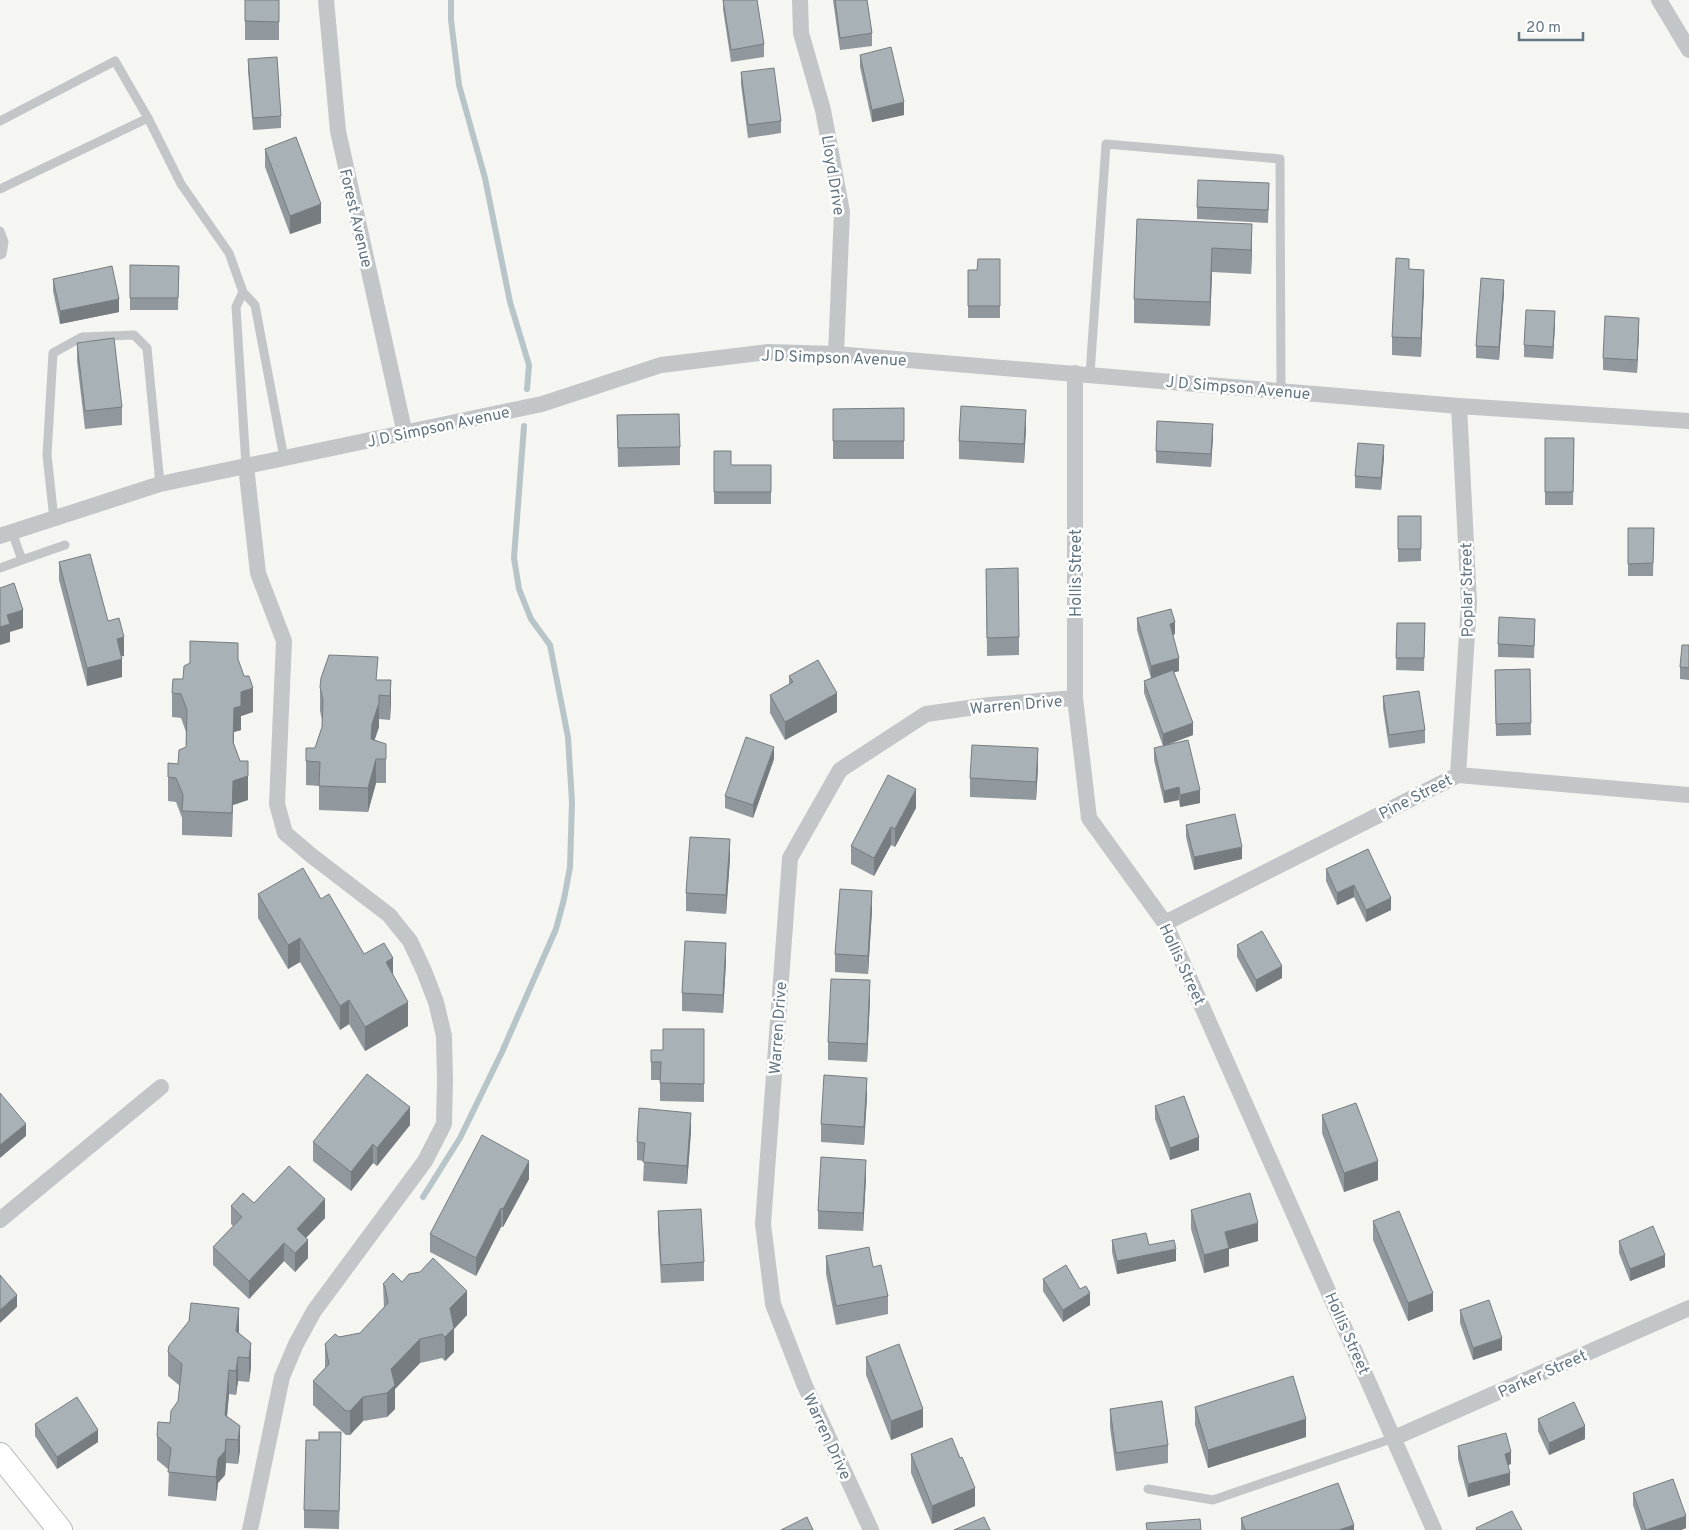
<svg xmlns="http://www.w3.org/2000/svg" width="1689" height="1530" font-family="Overpass,sans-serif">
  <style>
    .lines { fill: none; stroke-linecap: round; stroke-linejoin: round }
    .stream { stroke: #b7c5c8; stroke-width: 6 }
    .secondary-casing { stroke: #b4babe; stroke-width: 26 }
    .lane { stroke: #c2c6c9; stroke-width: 9 }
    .street { stroke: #c2c6c9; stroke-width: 16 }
    .secondary { stroke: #fff; stroke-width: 24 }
    .wall { fill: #90989d }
    .shaded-wall { fill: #767c7f }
    .building { fill: #a8b1b6; stroke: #767c7f }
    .labels { text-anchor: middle; stroke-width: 5; stroke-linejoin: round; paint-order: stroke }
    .street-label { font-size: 16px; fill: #637683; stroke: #fff }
  </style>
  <rect width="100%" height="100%" fill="#f5f5f1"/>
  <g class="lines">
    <path class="stream" d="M451 0V20L459 85 485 178 510 302 529 365 527 389
      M423 1197 460 1138 502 1052 556 929 564 899 570 867 572 802 568 737 550 645 531 619 519 589 514 558 524 426"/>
    <defs>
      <path id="secondary" d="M0 1455 60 1530"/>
    </defs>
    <use href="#secondary" class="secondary-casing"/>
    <path class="lane" d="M0 121 115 61 148 118 181 184 229 253 243 292 255 305 284 458
      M0 189 148 118
      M0 231 4 242 2 254 0 255
      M243 292 236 307 246 466
      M1090 374 1106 144 1280 159 1281 391
      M54 519 47 455 53 353 82 337 134 335 147 348 160 484
      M22 560 65 545
      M0 568 22 560 12 532
      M1148 1489 1213 1500 1394 1438"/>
    <path class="street" d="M326 0 338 131 405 434
      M800 0 801 33 823 110 842 212 836 354
      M1659 0 1689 50
      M1075 373V698L1089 818 1165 923 1434 1530
      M246 466 258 573 284 641 277 804 285 833 312 856 389 915 410 941 424 971 436 1002 444 1036 445 1080 444 1124 425 1161 314 1311 296 1344 282 1377 250 1530
      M0 536 160 484 542 404 661 365 768 352 836 354 1459 406 1689 421
      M1458 775 1469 603 1459 406
      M1165 923 1458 775 1689 795
      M0 1220 161 1087
      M1394 1438 1689 1308
      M871 1530 805 1386 773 1304 763 1224 790 858 840 770 926 714 990 705 1075 698"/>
    <use href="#secondary" class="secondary"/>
  </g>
  <path class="wall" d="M245 0H279V40H245Z
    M723 0H757L764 44V57L731 62 723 9Z
    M833 0H867L872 33V46L840 50Z
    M860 55 904 115 872 122 860 67Z
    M248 59 281 116V128L253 130 248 71Z
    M741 72 781 121V133L748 138 741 84Z
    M265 149 321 223 290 234 265 167Z
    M1269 196 1268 223 1197 219V207Z
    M1137 219 1252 248 1251 274 1212 272 1210 326 1134 323V299Z
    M1000 259V318H968V270H977Z
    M130 265 179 266 178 310H130Z
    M1409 269 1424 288 1421 357 1392 355V337Z
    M53 279 119 312 60 324 53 291Z
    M1504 292 1499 360 1476 358V346Z
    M1555 324 1553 359 1524 357V345Z
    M1639 330 1637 373 1603 370V358Z
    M77 343 122 407V425L85 429 77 361Z
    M904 408V459H833V409Z
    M617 415 680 447V465L618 467Z
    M1026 428 1024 463 959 459V441Z
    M1213 436 1211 467 1156 463V451Z
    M1545 438H1574L1573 505H1545Z
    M714 451 731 465H771V504H714Z
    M1384 457 1381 490 1355 488V476Z
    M1398 516H1421V561L1398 562Z
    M1628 528H1654L1653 576H1628Z
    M59 562 108 621 124 656H121L122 677 87 686 59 580Z
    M986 569 1019 637V655L987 656Z
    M1137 618 1175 634 1173 635 1179 671 1174 672 1193 735 1167 745 1200 803 1180 807 1179 800 1164 803 1154 760V748L1163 746 1144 693V681L1151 678 1137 630Z
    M1397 623H1425L1424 671 1396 670Z
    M1535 631 1534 658 1498 657V644Z
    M1689 645V680L1680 679V667Z
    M238 660 253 712 241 716V730L234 732V744L248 785V800L233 805 232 837 182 835V818L176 802 168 801V763L178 764 186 747V732L181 718 172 717V693L183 679Z
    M1530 669 1531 735 1496 736 1495 670Z
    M789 676 837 712 785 740 770 713V695L789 684Z
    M378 680H391L390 720 379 719V727L374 740 386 744V783H376L368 812 319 810V786L306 785V761L315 748 322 727V720L320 711V687Z
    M1383 696 1425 730V743L1389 748 1383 708Z
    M774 759 753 818 725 808V796Z
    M1038 767 1036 800 970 797V778Z
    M916 808 895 847 891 845 874 876 851 864V846Z
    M1186 825 1242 859 1194 870 1186 837Z
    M1368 849 1391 910 1366 922 1354 897 1337 905 1326 881V869Z
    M730 858 726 914 686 911V893Z
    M258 894 321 899 364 954 393 976 408 1026 365 1051 349 1024 340 1030 300 962 288 969 258 918Z
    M872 910 868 974 835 972V954Z
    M1237 945 1282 978 1256 992 1237 957Z
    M726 961 723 1013 682 1011V993Z
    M870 999 867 1062 828 1060V1042Z
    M704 1029V1102L660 1101V1080H651V1050H663Z
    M867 1096 864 1145 821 1142V1124Z
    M1155 1106 1199 1150 1170 1160 1155 1119Z
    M1322 1115 1378 1180 1344 1192 1322 1133Z
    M410 1125 377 1166 373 1163 351 1191 313 1161V1142Z
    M691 1131 687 1184 643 1181 644 1161 637 1160V1142Z
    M866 1178 863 1231 818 1229V1211Z
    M529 1179 503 1227H501L476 1276 430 1252V1234Z
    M254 1203 325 1218 306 1238 308 1258 295 1272 284 1261 249 1299 213 1265V1247L233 1226 231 1224V1206Z
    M1191 1210 1258 1241 1229 1249V1266L1204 1273 1191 1229Z
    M658 1211 704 1262V1281L661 1283 658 1229Z
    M1373 1221 1433 1311 1408 1321 1373 1240Z
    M1112 1240 1149 1245 1176 1261 1117 1274 1112 1252Z
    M1619 1241 1665 1267 1630 1281 1619 1253Z
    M826 1256 873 1267 888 1296V1314L836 1325 826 1274Z
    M1043 1279 1080 1289 1090 1305 1063 1322 1043 1291Z
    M402 1282 467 1315 454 1329V1352L445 1361 442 1358 420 1363 395 1389V1409L387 1417 363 1421 350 1435H346L313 1405V1381L325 1368V1344L339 1337 360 1333 384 1308 383 1284Z
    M1460 1310 1502 1350 1473 1360 1460 1323Z
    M239 1333 251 1343V1367L249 1382 238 1381 236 1395 229 1394 227 1416 240 1426V1450L238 1464 226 1463 225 1475 218 1483 216 1501 168 1496 169 1470 157 1460V1436L170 1423 178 1401 180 1386 168 1376V1352Z
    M866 1357 923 1427 891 1440 866 1375Z
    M1195 1407 1306 1437 1208 1468 1195 1425Z
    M1110 1409 1168 1445V1463L1116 1471 1110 1427Z
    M1538 1419 1585 1439 1549 1455 1538 1431Z
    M35 1424 98 1442 57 1469 35 1436Z
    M1458 1446 1511 1464 1508 1465 1510 1485 1468 1497 1458 1459Z
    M341 1450 339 1529 304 1528V1510Z
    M911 1454 975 1506 932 1524 911 1473Z
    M1633 1493 1686 1528 1681 1530H1641L1633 1505Z
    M1241 1518 1354 1530H1241Z"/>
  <path class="shaded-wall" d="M904 102V115L872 122V110Z
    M321 204V223L290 234V216Z
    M1252 224V248L1251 274V250Z
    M1212 248V272L1210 326V302Z
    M1424 270V288L1421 357V338Z
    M1504 280V292L1499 360V347Z
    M119 299V312L60 324V311Z
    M1555 311V324L1553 359V347Z
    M1639 318V330L1637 373V360Z
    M1026 410V428L1024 463V444Z
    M1213 424V436L1211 467V454Z
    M1384 445V457L1381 490V478Z
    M23 610V628L10 632V642L0 645V627L7 615Z
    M1175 622V634L1170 636V624Z
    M124 637V656L117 657V639Z
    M1179 658V671L1151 679V666Z
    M122 659V677L87 686V668Z
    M391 680V704L390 720V696Z
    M253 688V712L241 716V730L234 732 233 766 234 708 241 692Z
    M837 693V712L785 740V722Z
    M379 695V727L372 748 371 739 372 724Z
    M1193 723V735L1163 746V734Z
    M774 747V759L753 818V805Z
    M1038 748V767L1036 800V782Z
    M376 759V783L368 812V788Z
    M248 761V800L233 805 232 837 233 781Z
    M1179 787V800L1164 803V791Z
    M916 789V808L895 847V829Z
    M1200 790V803L1180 807V795Z
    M891 827V845L874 876V858Z
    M730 839V858L726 914V895Z
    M1242 847V859L1194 870V857Z
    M1354 885V897L1337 905V893Z
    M872 891V910L868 974V956Z
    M1391 898V910L1366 922V910Z
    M300 938V962L288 969V945Z
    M726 943V961L723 1013V995Z
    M393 958V982L386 962Z
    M1282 966V978L1256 992V980Z
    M870 980V999L867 1062V1044Z
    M349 1000V1024L340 1030V1006Z
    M408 1002V1026L365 1051V1027Z
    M867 1078V1096L864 1145V1127Z
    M410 1107V1125L377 1166V1148Z
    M691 1113V1131L687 1184V1166Z
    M26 1124V1136L0 1158V1145Z
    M1199 1137V1150L1170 1160V1148Z
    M373 1144V1163L351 1191V1172Z
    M866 1160V1178L863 1231V1213Z
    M529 1161V1179L503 1227V1209Z
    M1378 1161V1180L1344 1192V1173Z
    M325 1199V1218L297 1247V1229Z
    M501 1208V1227L476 1276V1258Z
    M1258 1223V1241L1229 1249V1266L1204 1273V1255L1225 1232Z
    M308 1240V1258L295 1272V1253Z
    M284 1243V1261L249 1299V1281Z
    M1176 1249V1261L1117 1274V1261Z
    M1665 1255V1267L1630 1281V1269Z
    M467 1291V1315L454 1329V1352L445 1361V1337L450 1308Z
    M1090 1293V1305L1063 1322V1310Z
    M1433 1293V1311L1408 1321V1303Z
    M17 1295V1307L0 1323V1310Z
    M239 1308V1332L236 1355V1331Z
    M1502 1338V1350L1473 1360V1348Z
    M420 1339V1363L395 1389V1409L387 1417V1393L391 1369Z
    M251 1343V1367L249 1382V1358Z
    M238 1357V1381L236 1395V1371Z
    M229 1370V1394L225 1439V1415Z
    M363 1397V1421L350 1435V1411Z
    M923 1409V1427L891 1440V1421Z
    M1306 1419V1437L1208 1468V1450Z
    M240 1426V1450L238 1464V1440Z
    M1585 1426V1439L1549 1455V1443Z
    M98 1430V1442L57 1469V1457Z
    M226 1439V1463L225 1475 218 1483 216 1501V1477L218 1459Z
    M1511 1452V1464L1505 1466V1454Z
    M1510 1473V1485L1468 1497V1484Z
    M975 1488V1506L932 1524V1506Z
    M1686 1516V1528L1681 1530H1646Z
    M1354 1525V1530H1339Z"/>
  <path class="building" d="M245 0H279V22L245 21Z
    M723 0H757L764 44 731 50Z
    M835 0H867L872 33 840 38Z
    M891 47 904 102 872 110 860 55Z
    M277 57 281 116 253 118 248 59Z
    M774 68 781 121 748 125 741 72Z
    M296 137 321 204 290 216 265 149Z
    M1198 180 1269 183 1268 210 1197 207Z
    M1137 219 1252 224 1251 250 1212 248 1210 302 1134 299Z
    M1396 258 1409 259V269L1424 270 1421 338 1392 337Z
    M978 259H1000V306H968V270H977Z
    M130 265 179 266 178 298H130Z
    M112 266 119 299 60 311 53 279Z
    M1481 278 1504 280 1499 347 1476 346Z
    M1526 310 1555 311 1553 347 1524 345Z
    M1605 316 1639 318 1637 360 1603 358Z
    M114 338 122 407 85 411 77 343Z
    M961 406 1026 410 1024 444 959 441Z
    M904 408V441H833V409Z
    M679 414 680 447 618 448 617 415Z
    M1157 421 1213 424 1211 454 1156 451Z
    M1545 438H1574L1573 492H1545Z
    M1358 443 1384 445 1381 478 1355 476Z
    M714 451H731V465H771V492H714Z
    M1398 516H1421V549H1398Z
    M1628 528H1654L1653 563 1628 564Z
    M90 554 108 621 119 618 124 637 117 639 122 659 87 668 59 562Z
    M1018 568 1019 637 987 638 986 569Z
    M14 583 23 610 7 615 10 624 0 627V588Z
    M1171 609 1175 622 1170 624 1179 658 1151 666 1137 618Z
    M1499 617 1535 619 1534 646 1498 644Z
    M1397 623H1425L1424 658H1396Z
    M190 641 238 643V659L244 676H249L253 688 241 692V706L234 708 233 742 240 761H248V776L233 781 232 813 182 811 183 795 176 778 168 777V763L178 764 179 750 186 747 187 710 181 694 172 693 173 679H183L184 666 190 663Z
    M1682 645H1689V668L1680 667Z
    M329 655 378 657 376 680H391L390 696 379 695V703L372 724 371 739 386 744V759H376L368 788 319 786 320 762 306 761V748H315L322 727 323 700 320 687 321 678Z
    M818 660 837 693 785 722 770 695 793 682 789 676Z
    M1530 669 1531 723 1496 724 1495 670Z
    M1173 670 1193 723 1163 734 1144 681Z
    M1419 691 1425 730 1389 735 1383 696Z
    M746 737 774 747 753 805 725 796Z
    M1188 740 1200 790 1180 795 1179 787 1164 791 1154 748Z
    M972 745 1038 748 1036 782 970 778Z
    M888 775 916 789 895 829 891 827 874 858 851 846Z
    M1235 814 1242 847 1194 857 1186 825Z
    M690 837 730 839 726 895 686 893Z
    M1368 849 1391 898 1366 910 1354 885 1337 893 1326 869Z
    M303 868 321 899 329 894 364 954 384 943 393 958 386 962 408 1002 365 1027 349 1000 340 1006 300 938 288 945 258 894Z
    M840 889 872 891 868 956 835 954Z
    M1262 931 1282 966 1256 980 1237 945Z
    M685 941 726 943 723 995 682 993Z
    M831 979 870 980 867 1044 828 1042Z
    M663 1029H704V1084L660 1083 661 1062H651V1050H663Z
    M367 1074 410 1107 377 1148 373 1144 351 1172 313 1142Z
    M824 1075 867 1078 864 1127 821 1124Z
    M0 1093 26 1124 0 1145Z
    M1184 1096 1199 1137 1170 1148 1155 1106Z
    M1356 1103 1378 1161 1344 1173 1322 1115Z
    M639 1108 691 1113 687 1166 643 1162 645 1143 637 1142Z
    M482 1135 529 1161 503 1209 501 1208 476 1258 430 1234Z
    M821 1157 866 1160 863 1213 818 1211Z
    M289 1166 325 1199 297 1229 308 1240 295 1253 284 1243 249 1281 213 1247 242 1217 231 1206 243 1193 254 1203Z
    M1250 1193 1258 1223 1225 1232 1229 1248 1204 1255 1191 1210Z
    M701 1209 704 1262 661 1265 658 1211Z
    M1399 1211 1433 1293 1408 1303 1373 1221Z
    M1653 1226 1665 1255 1630 1269 1619 1241Z
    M1146 1233 1149 1245 1174 1240 1176 1249 1117 1261 1112 1240Z
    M869 1247 873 1267 881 1265 888 1296 836 1306 826 1256Z
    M433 1258 467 1291 450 1308 454 1328 445 1337 442 1334 420 1339 391 1369 395 1385 387 1393 363 1397 350 1411H346L313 1381 329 1364 325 1344 335 1334 339 1337 360 1333 388 1303 385 1286 383 1284 393 1273 402 1282 409 1274 420 1272Z
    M1066 1265 1080 1289 1086 1286 1090 1293 1063 1310 1043 1279Z
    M0 1275 17 1295 0 1310Z
    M1489 1300 1502 1338 1473 1348 1460 1310Z
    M191 1303 239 1308 236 1331 251 1343 249 1358 238 1357 236 1371 229 1370 225 1415 240 1426 238 1440 226 1439 225 1451 218 1459 216 1477 168 1472 171 1448 157 1436 158 1422 170 1423 171 1411 178 1401 182 1364 168 1352 169 1346 189 1321Z
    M899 1344 923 1409 891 1421 866 1357Z
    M1293 1376 1306 1419 1208 1450 1195 1407Z
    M77 1397 98 1430 57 1457 35 1424Z
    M1162 1401 1168 1445 1116 1453 1110 1409Z
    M1574 1402 1585 1426 1549 1443 1538 1419Z
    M319 1432H341L339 1511 304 1510 306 1440H319Z
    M1506 1433 1511 1452 1505 1454 1510 1473 1468 1484 1458 1446Z
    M952 1438 960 1458 962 1457 975 1488 932 1506 911 1454Z
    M1673 1479 1686 1516 1646 1530 1633 1493Z
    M1338 1483 1354 1525 1339 1530H1245L1241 1518Z
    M1512 1511 1522 1530H1477L1476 1528Z
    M807 1517 813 1530H781Z
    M984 1517 990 1530H954Z
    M1200 1519 1201 1530H1147L1146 1523Z"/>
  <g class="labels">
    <g class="street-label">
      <text transform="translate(834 175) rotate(81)" y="6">Lloyd Drive</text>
      <text transform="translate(357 218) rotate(77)" y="6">Forest Avenue</text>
      <text transform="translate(834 357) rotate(2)" y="6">J D Simpson Avenue</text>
      <text transform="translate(1238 387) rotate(5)" y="6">J D Simpson Avenue</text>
      <text transform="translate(438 426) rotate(-12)" y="6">J D Simpson Avenue</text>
      <text transform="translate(1075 573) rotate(-90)" y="6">Hollis Street</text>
      <text transform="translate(1466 590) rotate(-91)" y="6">Poplar Street</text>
      <text transform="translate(1016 704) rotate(-5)" y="6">Warren Drive</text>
      <text transform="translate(1415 796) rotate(-27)" y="6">Pine Street</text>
      <text transform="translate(1183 964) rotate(65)" y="6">Hollis Street</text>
      <text transform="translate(777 1028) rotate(-86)" y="6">Warren Drive</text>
      <text transform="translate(1348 1333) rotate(66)" y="6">Hollis Street</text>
      <text transform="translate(1542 1373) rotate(-24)" y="6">Parker Street</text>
      <text transform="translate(828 1436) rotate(65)" y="6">Warren Drive</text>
    </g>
  </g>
  <path d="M1519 32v8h64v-8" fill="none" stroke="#637683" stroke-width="2.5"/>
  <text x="1526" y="32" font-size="15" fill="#637683" stroke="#ffffff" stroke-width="4" paint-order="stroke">20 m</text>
</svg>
